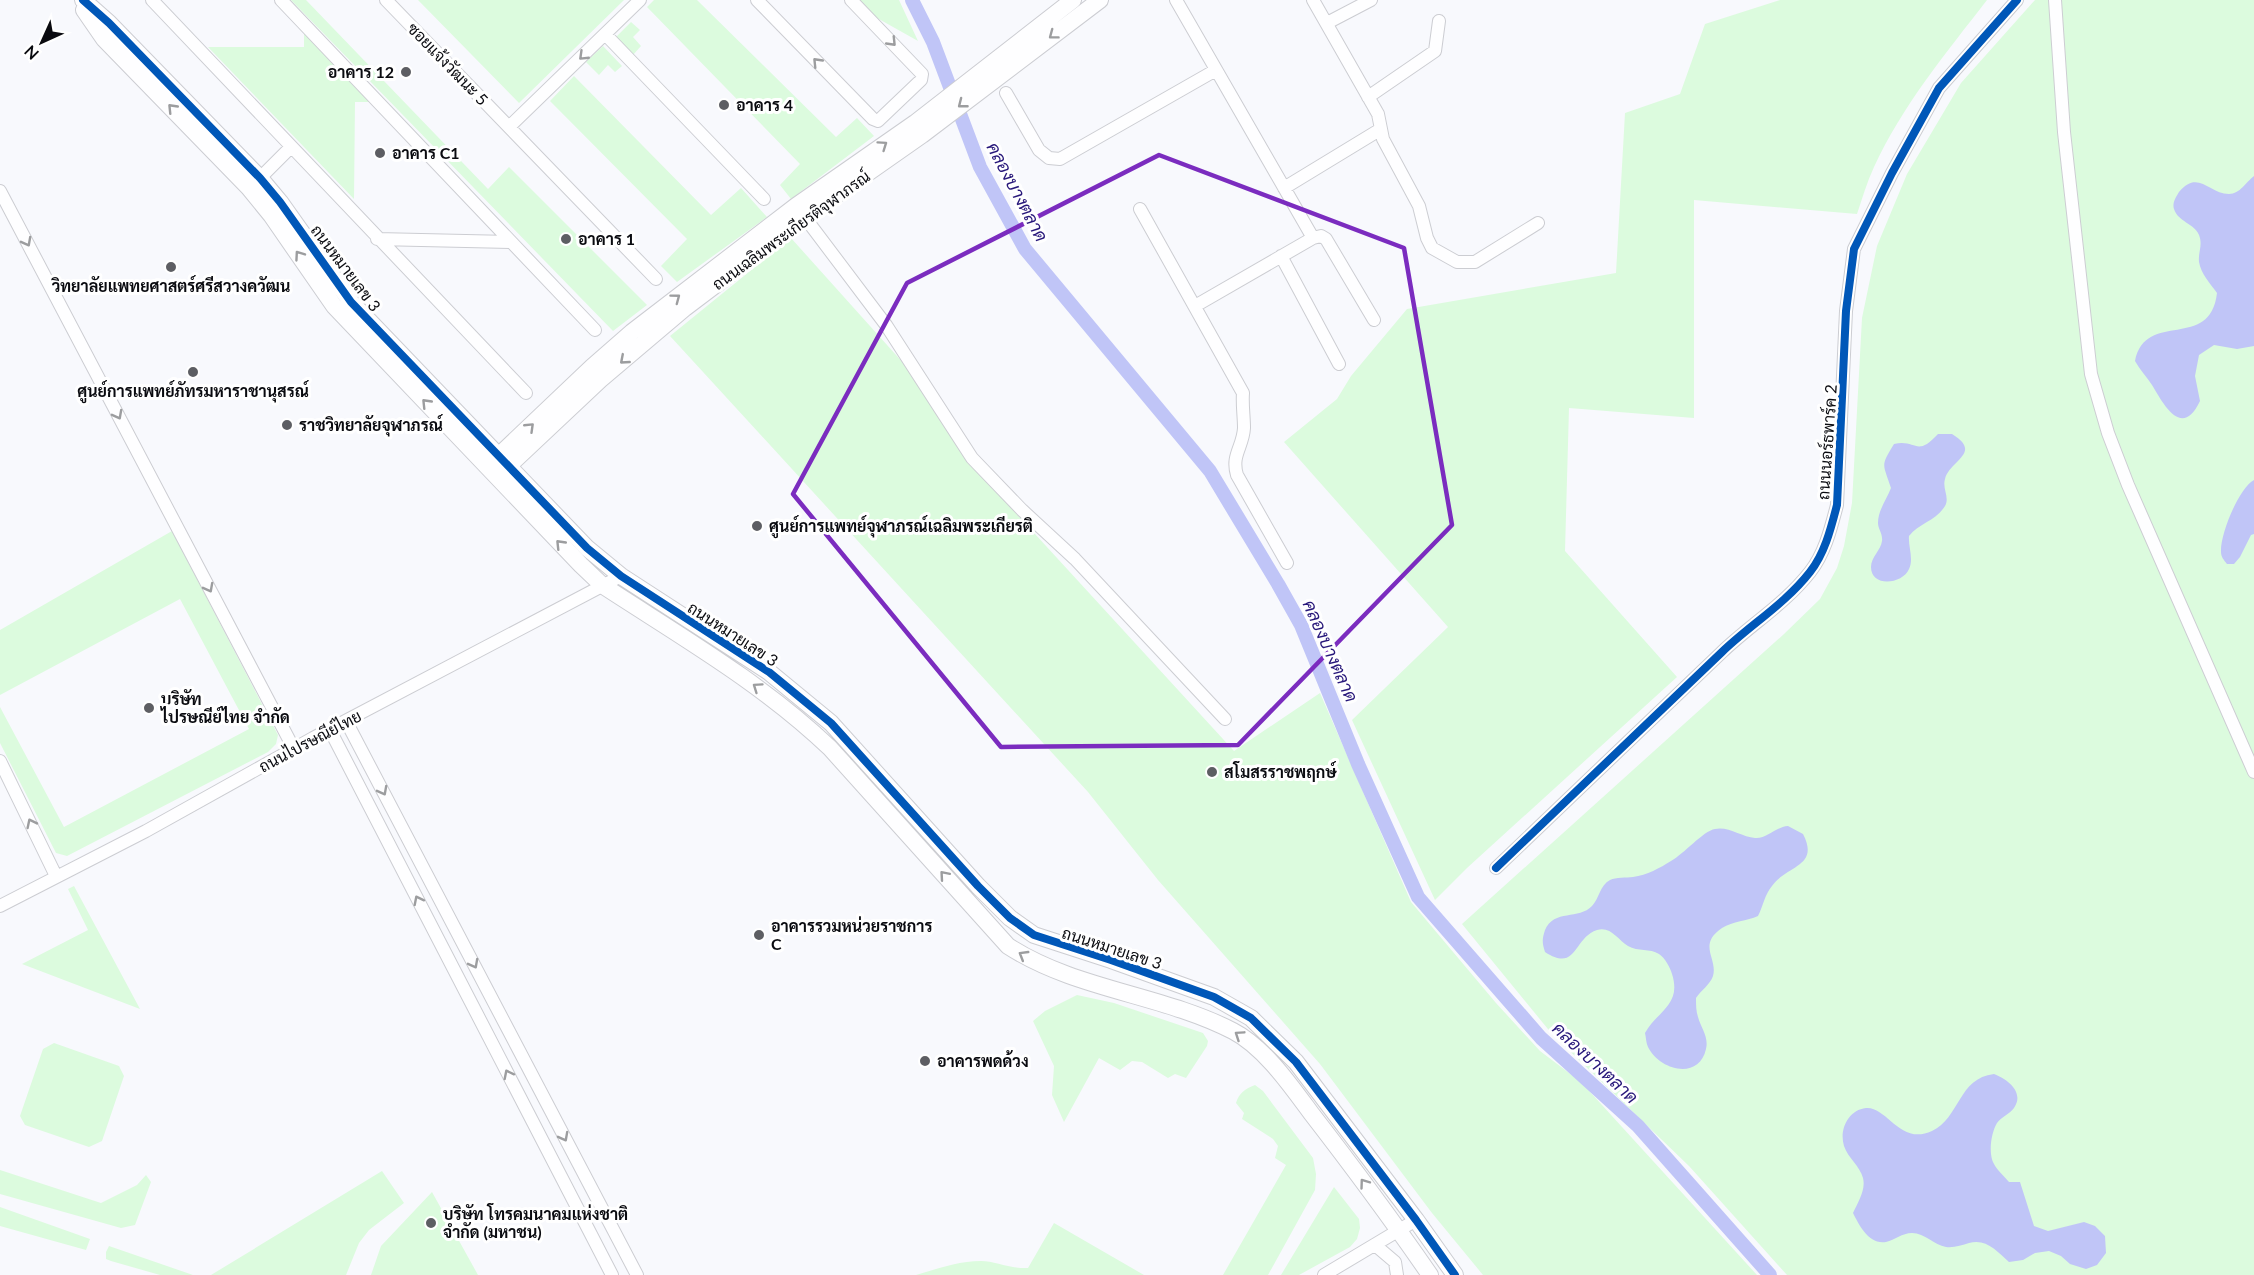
<svg xmlns="http://www.w3.org/2000/svg" width="2254" height="1275" font-family="Lato,Sarabun,sans-serif">
  <style>
    .green { fill: #dcfbde }
    .water { fill: #c0c5f7 }
    .lines { fill: none; stroke-linecap: round; stroke-linejoin: round }
    .canal { stroke: #c0c5f7; stroke-width: 14 }
    .street-casing { stroke: #cccdd2; stroke-width: 14 }
    .secondary-casing { stroke: #cccdd2; stroke-width: 18 }
    .street { stroke: #fefeff; stroke-width: 12 }
    .secondary { stroke: #fefeff; stroke-width: 16 }
    .cycleway-casing { stroke: #fff; stroke-width: 11 }
    .cycleway { stroke: #0057b8; stroke-width: 8 }
    .oneway { stroke: #9c9d9f }
    .marked { fill: none; stroke: #7b2cbf; stroke-width: 4.5; stroke-linejoin: round }
    .poi-dot { fill: #5d5e63; stroke: #fff; stroke-width: 2 }
    .labels { text-anchor: middle; stroke-width: 6; stroke-linejoin: round; paint-order: stroke }
    .street-label { font-size: 16px; fill: #0a0b10; stroke: #fff }
    .poi-label { font-size: 16px; font-weight: bold; fill: #0a0b10; stroke: #fff; text-anchor: start }
    .water-label { font-size: 18px; font-style: italic; fill: #27177a; stroke: #fff }
  </style>
  <rect width="100%" height="100%" fill="#f8f9fd"/>
  <path class="green" d="M291 0H306L488 189 509 167 647 305 613 331Z
    M418 0H624L519 103Z
    M654 0H697L836 137 857 118 874 136 791 199 780 185 800 164 647 7Z
    M860 0H899L918 41 877 18Z
    M1780 0H1987C1946 53 1902 106 1874 167 1867 182 1862 199 1857 214L1694 200V418L1569 408 1565 551 1677 677 1467 868 1435 900 1352 720 1448 627 1284 442 1337 399 1351 376 1407 309 1616 273 1625 113 1680 94 1705 24Z
    M2035 0H2254V1275H1787L1689 1166 1552 1034 1462 924 1784 634 1820 599 1837 568 1844 546 1852 503 1862 318 1877 246 1907 174 1961 83Z
    M631 22 640 30 633 37 641 46 633 55 616 37Z
    M304 31 373 102H355L354 199 208 47H304Z
    M603 46 622 66 615 72 608 65 599 75 586 62Z
    M574 76 711 215 741 188 767 217 677 282 661 266 687 239 550 101Z
    M791 238 905 365 968 461 1234 751 1320 693 1411 902 1496 1003 1540 1051 1581 1082 1757 1275H1483L1432 1213 1320 1064 1158 880 1088 792 670 336Z
    M172 531 278 735 276 744 268 752 67 856 56 853 0 743V707L64 827 249 729 180 599 0 695V630Z
    M74 886 140 1009 22 964 88 930 68 889Z
    M1077 995 1114 1003 1203 1033 1208 1041 1207 1046 1186 1078 1175 1074 1168 1078 1142 1062 1132 1061 1120 1070 1099 1058 1064 1122 1052 1095 1054 1066 1033 1021 1045 1011Z
    M54 1043 119 1066 124 1076 102 1141 89 1147 25 1125 20 1116 43 1049Z
    M1255 1085 1263 1091 1313 1158 1316 1174 1315 1190 1268 1275H1223L1286 1165 1275 1158 1278 1146 1273 1139 1242 1119 1244 1113 1236 1103C1239 1093 1245 1089 1255 1085Z
    M0 1170 101 1203 137 1185 146 1175 151 1182 135 1225 121 1228 0 1194Z
    M382 1171 404 1203 369 1230 359 1243 346 1275H211Z
    M1334 1187 1359 1219 1360 1228 1357 1239 1350 1247 1299 1275H1281Z
    M432 1192 478 1275H371L381 1246Z
    M0 1207 90 1239 86 1250 0 1226Z
    M1054 1223 1144 1275H916C937 1269 958 1261 981 1261 995 1261 1010 1269 1028 1268Z
    M109 1246 193 1275H160L111 1261 106 1259V1252Z"/>
  <path class="water" d="M2254 176V346L2237 349 2214 345 2199 355 2195 376 2200 401C2182 439 2164 405 2152 385 2147 377 2140 370 2135 361 2146 309 2210 352 2217 293 2210 283 2201 274 2199 262 2198 252 2203 245 2199 235 2194 223 2178 222 2174 209 2172 203 2176 197 2179 192 2198 169 2209 194 2229 194 2240 194 2246 182 2254 176Z
    M1938 434H1952C1983 453 1950 460 1945 479 1942 489 1950 497 1945 506 1936 521 1919 523 1909 536 1908 546 1914 559 1909 569 1903 584 1871 588 1871 567 1871 557 1881 550 1882 541 1883 534 1878 529 1878 523 1878 510 1887 499 1891 488 1883 463 1880 467 1894 444 1917 439 1916 458 1938 434Z
    M2254 480V534L2251 535 2240 557 2234 564H2227C2224 560 2221 557 2221 552 2220 534 2239 488 2254 480Z
    M1788 826 1803 834C1820 867 1787 865 1772 886 1765 894 1763 906 1758 916 1747 921 1733 921 1722 928 1697 945 1718 958 1713 976 1710 985 1701 990 1696 998 1696 1005 1696 1011 1698 1017 1701 1028 1709 1037 1706 1049 1699 1081 1659 1070 1648 1047 1646 1043 1646 1037 1645 1033 1657 1011 1682 1005 1672 974 1670 967 1665 958 1659 954 1650 948 1638 952 1628 946 1618 940 1611 926 1597 930 1573 938 1577 973 1545 952 1542 943 1542 939 1545 930 1554 909 1579 920 1592 906 1599 899 1600 885 1610 880 1616 877 1626 878 1633 877 1647 875 1660 868 1671 861 1684 854 1703 831 1715 829 1728 826 1742 837 1755 838 1767 839 1775 827 1788 826Z
    M1994 1074C2007 1079 2025 1092 2014 1108 2010 1114 2001 1117 1997 1123 1991 1133 1988 1154 1994 1164 1997 1170 2004 1176 2009 1182H2020L2034 1226 2048 1231 2084 1222 2095 1226 2105 1236 2106 1253 2097 1265 2086 1269 2070 1264 2061 1256 2049 1251 2035 1253 2023 1260 2009 1262C1997 1251 1986 1238 1969 1243 1962 1245 1954 1248 1946 1247 1934 1245 1925 1233 1912 1233 1902 1233 1895 1240 1886 1242 1869 1245 1859 1225 1853 1213 1858 1202 1866 1190 1863 1178 1860 1166 1848 1158 1844 1146 1839 1130 1848 1110 1866 1108 1887 1106 1900 1146 1932 1131 1960 1118 1958 1078 1994 1074Z"/>
  <g class="lines">
    <path class="canal" d="M912 0 933 42 980 167 1025 249 1210 471 1278 584 1301 625 1358 764 1418 897 1541 1038 1638 1126 1770 1275"/>
    <defs>
      <path id="street" d="M152 0 526 393
        M281 0 595 330
        M386 0 656 279
        M757 0 873 119 878 121 921 80 922 74 851 0
        M1176 0 1313 238 1195 306
        M1313 0 1378 114 1383 139 1419 206 1427 238 1432 248 1457 262H1475L1538 223
        M2055 0 2064 132 2091 374 2108 433 2128 485 2254 772
        M1327 23 1371 0
        M605 34 764 199
        M1006 93 1039 150 1049 158 1060 159 1216 70
        M1368 97 1435 51 1439 21
        M509 127 640 0
        M260 178 291 147
        M1284 188 1381 129
        M0 191 294 749
        M1140 209 1243 393C1242 405 1244 416 1244 428 1243 447 1231 455 1237 475L1287 563
        M800 211 886 325 972 458 1022 510 1075 559 1225 719
        M1313 238 1321 236 1326 239 1374 320
        M377 239 511 242
        M1281 256 1339 364
        M346 721 637 1275
        M330 730 612 1275
        M0 761 56 876
        M1496 868C1571 796 1646 724 1722 652 1750 625 1785 604 1810 572 1825 553 1831 528 1837 505L1846 311 1854 249 1892 173 1939 88 2017 0
        M0 906 146 831 313 738 621 576
        M1375 1245 1395 1262 1397 1275
        M1324 1275 1416 1220"/>
      <path id="secondary" d="M83 0 109 23 260 178 280 202 351 302 587 548 621 576 769 672 831 723 978 886 1010 918 1034 935 1111 960 1214 997 1251 1018 1296 1062 1416 1220 1455 1275
        M84 10 104 39 249 188 271 215 334 306 581 565 602 585C680 636 762 683 830 748L1008 946C1076 990 1161 994 1233 1031 1264 1047 1291 1086 1311 1113 1352 1166 1392 1220 1430 1275
        M490 464 592 367 632 332 796 206 915 123 1073 0
        M501 473 600 380 685 308 805 217 922 135 1100 0"/>
    </defs>
    <use href="#street" class="street-casing"/>
    <use href="#secondary" class="secondary-casing"/>
    <use href="#street" class="street"/>
    <use href="#secondary" class="secondary"/>
    <defs>
      <path id="cycleway" d="M83 0 109 23 260 178 280 202 351 302 587 548 621 576 769 672 831 723 978 886 1010 918 1034 935 1111 960 1214 997 1251 1018 1296 1062 1416 1220 1455 1275
        M1496 868C1571 796 1646 724 1722 652 1750 625 1785 604 1810 572 1825 553 1831 528 1837 505L1846 311 1854 249 1892 173 1939 88 2017 0"/>
    </defs>
    <use href="#cycleway" class="cycleway-casing"/>
    <use href="#cycleway" class="cycleway"/>
  </g>
  <defs><path id="oneway-chevron" d="M-2-3.5L2.5 0L-2 3.5" fill="none" stroke-width="1.6" stroke-linecap="round" stroke-linejoin="round" transform="scale(1.5)"/></defs>
  <g class="oneway">
    <use href="#oneway-chevron" transform="translate(1053 35) rotate(143)"/>
    <use href="#oneway-chevron" transform="translate(892 42) rotate(46)"/>
    <use href="#oneway-chevron" transform="translate(583 56) rotate(136)"/>
    <use href="#oneway-chevron" transform="translate(817 62) rotate(-134)"/>
    <use href="#oneway-chevron" transform="translate(962 104) rotate(142)"/>
    <use href="#oneway-chevron" transform="translate(172 108) rotate(-134)"/>
    <use href="#oneway-chevron" transform="translate(883 145) rotate(-35)"/>
    <use href="#oneway-chevron" transform="translate(27 242) rotate(62)"/>
    <use href="#oneway-chevron" transform="translate(299 255) rotate(-125)"/>
    <use href="#oneway-chevron" transform="translate(676 298) rotate(-37)"/>
    <use href="#oneway-chevron" transform="translate(624 360) rotate(139)"/>
    <use href="#oneway-chevron" transform="translate(426 403) rotate(-134)"/>
    <use href="#oneway-chevron" transform="translate(118 415) rotate(62)"/>
    <use href="#oneway-chevron" transform="translate(530 427) rotate(-44)"/>
    <use href="#oneway-chevron" transform="translate(560 544) rotate(-134)"/>
    <use href="#oneway-chevron" transform="translate(209 588) rotate(62)"/>
    <use href="#oneway-chevron" transform="translate(757 687) rotate(-145)"/>
    <use href="#oneway-chevron" transform="translate(383 791) rotate(62)"/>
    <use href="#oneway-chevron" transform="translate(31 823) rotate(-116)"/>
    <use href="#oneway-chevron" transform="translate(944 875) rotate(-131)"/>
    <use href="#oneway-chevron" transform="translate(418 900) rotate(-117)"/>
    <use href="#oneway-chevron" transform="translate(1023 955) rotate(-149)"/>
    <use href="#oneway-chevron" transform="translate(474 964) rotate(62)"/>
    <use href="#oneway-chevron" transform="translate(1239 1035) rotate(-146)"/>
    <use href="#oneway-chevron" transform="translate(508 1074) rotate(-117)"/>
    <use href="#oneway-chevron" transform="translate(564 1137) rotate(62)"/>
    <use href="#oneway-chevron" transform="translate(1364 1183) rotate(-126)"/>
  </g>
  <path class="marked" d="M1159 155 1404 248 1452 525 1238 745 1001 747 793 494 907 283Z"/>
  <g class="poi-dot">
    <circle cx="406" cy="72" r="6"/>
    <circle cx="724" cy="105" r="6"/>
    <circle cx="380" cy="153" r="6"/>
    <circle cx="566" cy="239" r="6"/>
    <circle cx="171" cy="267" r="6"/>
    <circle cx="193" cy="372" r="6"/>
    <circle cx="287" cy="425" r="6"/>
    <circle cx="757" cy="526" r="6"/>
    <circle cx="149" cy="708" r="6"/>
    <circle cx="1212" cy="772" r="6"/>
    <circle cx="759" cy="935" r="6"/>
    <circle cx="925" cy="1061" r="6"/>
    <circle cx="431" cy="1223" r="6"/>
  </g>
  <g class="labels">
    <g class="street-label">
      <text transform="translate(448 64) rotate(46)" y="6">ซอยแจ้งวัฒนะ 5</text>
      <text transform="translate(791 230) rotate(-36)" y="6">ถนนเฉลิมพระเกียรติจุฬาภรณ์</text>
      <text transform="translate(346 268) rotate(53)" y="6">ถนนหมายเลข 3</text>
      <text transform="translate(1827 442) rotate(-86)" y="6">ถนนนอร์ธพาร์ค 2</text>
      <text transform="translate(733 634) rotate(33)" y="6">ถนนหมายเลข 3</text>
      <text transform="translate(310 741) rotate(-28)" y="6">ถนนไปรษณีย์ไทย</text>
      <text transform="translate(1112 948) rotate(18)" y="6">ถนนหมายเลข 3</text>
    </g>
    <g class="poi-label">
      <text x="394" y="78" text-anchor="end">อาคาร 12</text>
      <text x="736" y="111">อาคาร 4</text>
      <text x="392" y="159">อาคาร C1</text>
      <text x="578" y="245">อาคาร 1</text>
      <text x="171" y="292" text-anchor="middle">วิทยาลัยแพทยศาสตร์ศรีสวางควัฒน</text>
      <text x="193" y="397" text-anchor="middle">ศูนย์การแพทย์ภัทรมหาราชานุสรณ์</text>
      <text x="299" y="431">ราชวิทยาลัยจุฬาภรณ์</text>
      <text x="769" y="532">ศูนย์การแพทย์จุฬาภรณ์เฉลิมพระเกียรติ</text>
      <text x="161" y="705">บริษัท<tspan x="161" dy="18">ไปรษณีย์ไทย จำกัด</tspan></text>
      <text x="1224" y="778">สโมสรราชพฤกษ์</text>
      <text x="771" y="932">อาคารรวมหน่วยราชการ<tspan x="771" dy="18">C</tspan></text>
      <text x="937" y="1067">อาคารพดด้วง</text>
      <text x="443" y="1220">บริษัท โทรคมนาคมแห่งชาติ<tspan x="443" dy="18">จำกัด (มหาชน)</tspan></text>
    </g>
    <g class="water-label">
      <text transform="translate(1017 192) rotate(62)" y="6">คลองบางตลาด</text>
      <text transform="translate(1330 651) rotate(66)" y="6">คลองบางตลาด</text>
      <text transform="translate(1595 1063) rotate(43)" y="6">คลองบางตลาด</text>
    </g>
  </g>
  <g transform="translate(42 42) rotate(225)" stroke="#ffffff" stroke-width="4.5" paint-order="stroke">
  <path d="M0-4.5L10 22L0 15L-10 22Z" fill="#0a0b10"/>
  <text y="-9" font-size="16" font-weight="bold" text-anchor="middle" fill="#0a0b10">N</text>
  </g>
</svg>
